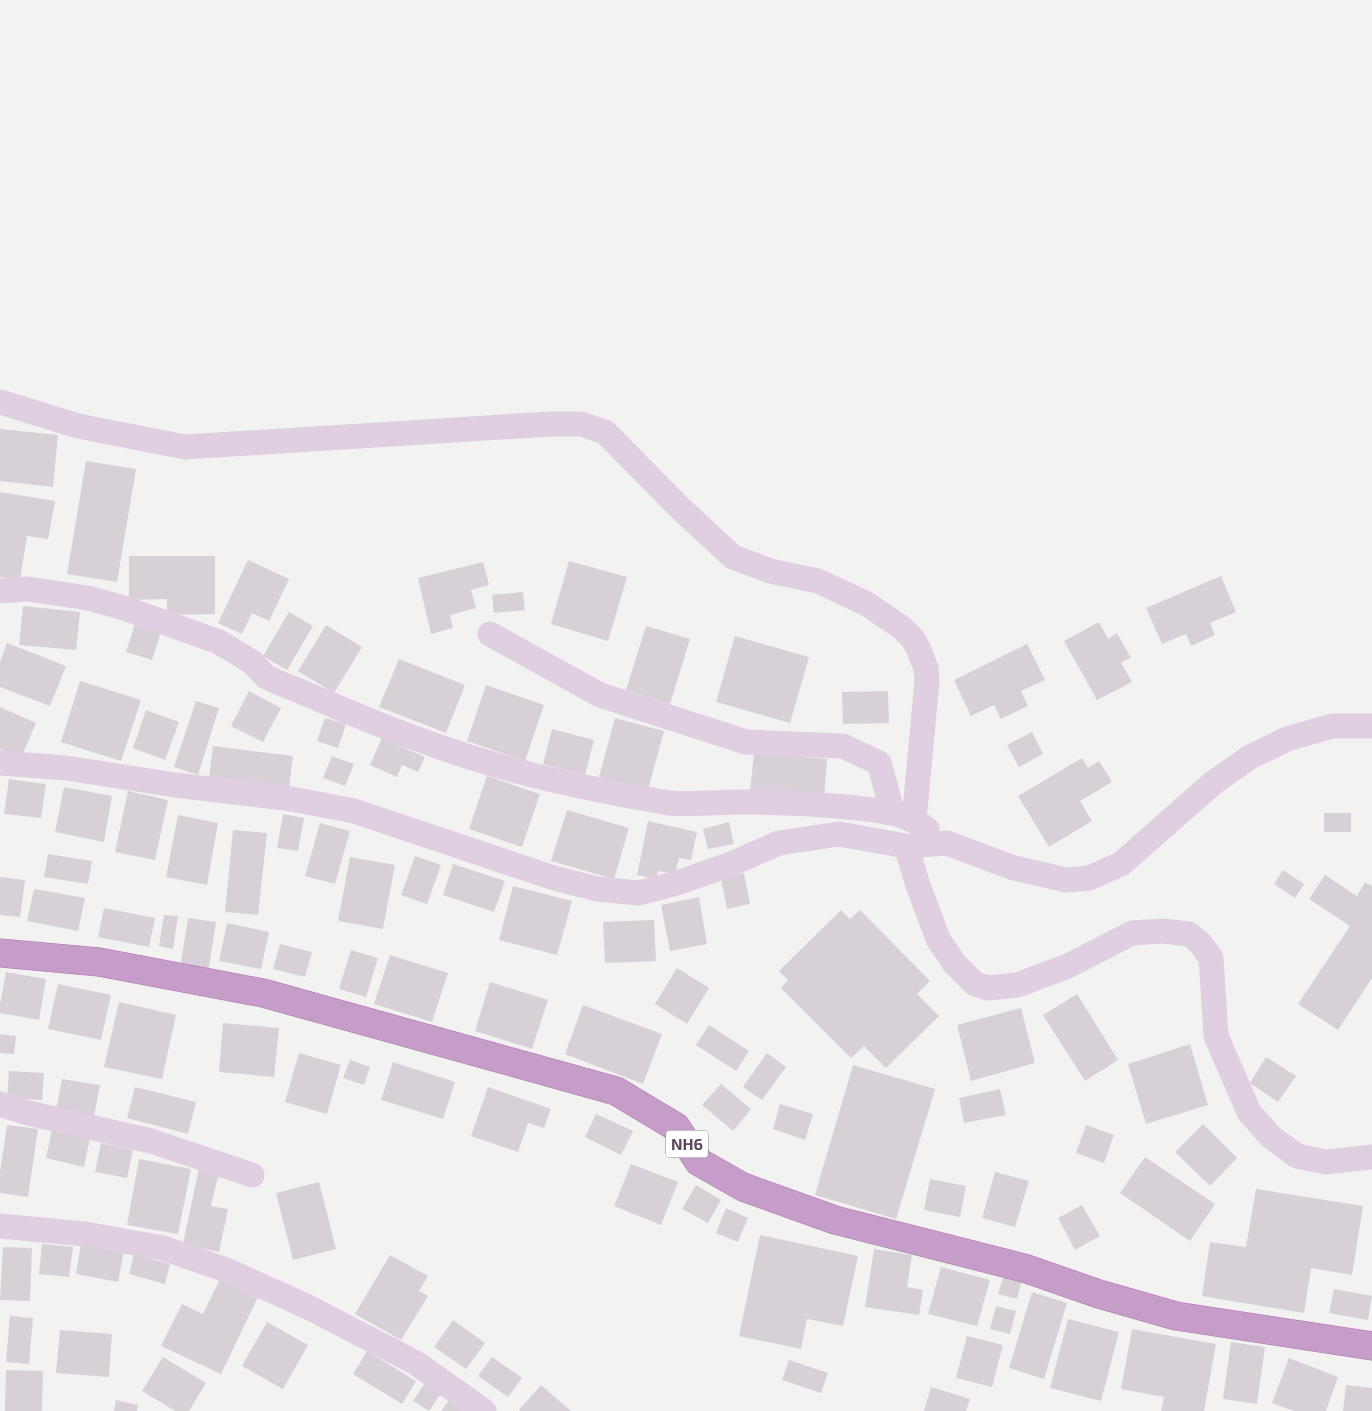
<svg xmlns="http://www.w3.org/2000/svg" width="1372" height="1411" font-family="'Exo 2',sans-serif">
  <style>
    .building { fill: #d8d0d7 }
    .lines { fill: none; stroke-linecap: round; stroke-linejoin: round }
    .trunk-casing { stroke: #ab73ac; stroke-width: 29 }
    .minor { stroke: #dfcfe0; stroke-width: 25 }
    .trunk { stroke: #c69cc8; stroke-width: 28 }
    .labels { text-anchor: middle; stroke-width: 5; stroke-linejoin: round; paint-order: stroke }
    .shield { fill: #fff; stroke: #8e7f8f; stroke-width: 1 }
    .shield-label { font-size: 16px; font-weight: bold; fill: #5d485f }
  </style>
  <rect width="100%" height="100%" fill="#f2f3f1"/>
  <path class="building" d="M0 429 58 435 53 487 0 481Z
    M86 461 136 469 117 582 67 574Z
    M0 492 55 501 48 539 27 536 20 580 0 577Z
    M129 556H215V614L167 615V599L129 600Z
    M248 560 289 579 269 621 252 613 242 634 218 623Z
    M569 561 627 577 608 641 551 624Z
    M483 562 489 585 471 590 476 608 450 615 453 628 431 634 418 578Z
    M1221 576 1236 612 1210 623 1215 635 1191 646 1186 634 1162 644 1146 608Z
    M523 592 525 610 494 613 492 595Z
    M23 606 80 612 76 650 19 645Z
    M289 612 313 626 287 670 263 656Z
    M1099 622 1108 639 1117 633 1131 658 1121 662 1132 682 1097 700 1064 641Z
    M135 624 161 632 152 660 126 652Z
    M326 625 362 647 334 693 298 671Z
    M646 626 690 639 670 704 626 690Z
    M735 636 809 657 790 723 716 702Z
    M7 643 66 666 50 706 0 687V662Z
    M1027 644 1045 680 1021 691 1028 706 1001 719 994 705 971 716 954 680Z
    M399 659 465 685 446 733 379 707Z
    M80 681 141 700 121 761 61 742Z
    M486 685 544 705 525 761 467 741Z
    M249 691 281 708 263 742 231 726Z
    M888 691 889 723 843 724 842 692Z
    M196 701 219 708 198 775 174 767Z
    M0 707 36 723 21 758 0 749Z
    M146 710 179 722 165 760 133 748Z
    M325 718 346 724 338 748 317 741Z
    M615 718 664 731 648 790 599 777Z
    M552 729 594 740 585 775 543 764Z
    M1032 732 1043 754 1019 767 1007 745Z
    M382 738 425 757 418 772 402 765 397 777 370 765Z
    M213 746 293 756 289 788 209 778Z
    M754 753 827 759 824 798 750 793Z
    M332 756 354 764 345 786 323 778Z
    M1082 758 1088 768 1099 761 1112 782 1080 801 1092 821 1049 847 1018 796Z
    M487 776 540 794 522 847 469 829Z
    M9 779 46 784 41 818 4 814Z
    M64 787 112 796 104 842 55 832Z
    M128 791 168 800 155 860 115 852Z
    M567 810 629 828 614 879 551 861Z
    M1324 813H1351V832H1324Z
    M283 814 304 818 298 851 277 848Z
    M178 815 218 823 207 885 166 877Z
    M648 821 697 832 691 860 679 858 675 874 658 871 656 879 637 875Z
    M729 822 734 844 708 849 703 829Z
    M320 823 350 831 335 884 305 876Z
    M233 830 267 833 258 915 225 912Z
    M48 854 92 861 88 884 44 877Z
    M415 856 441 865 427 904 401 895Z
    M350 857 395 865 383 929 338 921Z
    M453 864 505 881 494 912 443 895Z
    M1283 870 1304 884 1295 898 1274 884Z
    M744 873 750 904 727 909 721 879Z
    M1325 875 1357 896 1365 882 1372 886V978L1338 1030 1298 1004 1350 926 1309 899Z
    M0 877 25 880 20 917 0 915Z
    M513 886 572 901 557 955 499 940Z
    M34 889 85 898 78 931 27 921Z
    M699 897 707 944 670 951 661 905Z
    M104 908 155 918 149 947 98 937Z
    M841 910 850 919 860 910 930 981 917 994 939 1016 886 1068 864 1046 851 1058 781 988 788 980 779 971Z
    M164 915 178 916 173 949 159 946Z
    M188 918 216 922 208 973 180 969Z
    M654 920 656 961 605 963 603 922Z
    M227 923 269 932 261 969 219 961Z
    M280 944 312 952 305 977 273 969Z
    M351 950 378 958 366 997 339 989Z
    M390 955 448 973 432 1022 374 1004Z
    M677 968 709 988 687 1024 655 1004Z
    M6 972 46 979 39 1020 0 1013V1004Z
    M490 982 548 1000 532 1049 475 1031Z
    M58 984 111 995 101 1040 48 1029Z
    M1077 994 1118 1060 1085 1081 1043 1015Z
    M119 1002 176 1015 162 1079 104 1067Z
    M583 1005 662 1034 643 1084 565 1054Z
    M1021 1008 1035 1063 971 1081 957 1025Z
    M223 1023 279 1028 274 1077 219 1072Z
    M709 1025 749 1051 736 1071 696 1045Z
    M0 1034 16 1036 14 1054 0 1053Z
    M1190 1044 1208 1105 1146 1124 1128 1064Z
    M299 1053 341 1065 327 1114 285 1102Z
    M767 1053 786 1067 762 1100 743 1087Z
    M1266 1057 1296 1076 1278 1102 1250 1083Z
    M350 1060 370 1067 364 1085 343 1078Z
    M393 1062 455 1082 443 1119 381 1100Z
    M853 1065 935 1089 896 1219 815 1195Z
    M9 1071 44 1073 42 1100 7 1098Z
    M62 1079 100 1085 94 1116 56 1110Z
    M721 1084 751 1109 733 1131 702 1105Z
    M135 1087 196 1102 188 1134 127 1118Z
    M488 1087 551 1109 544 1128 528 1123 518 1152 471 1136Z
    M1000 1089 1006 1115 964 1123 959 1098Z
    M780 1104 813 1114 805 1140 773 1129Z
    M596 1114 633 1131 621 1155 585 1137Z
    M1203 1124 1237 1158 1210 1186 1175 1152Z
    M7 1125 38 1129 28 1197 0 1193V1172Z
    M1086 1125 1114 1135 1104 1163 1076 1153Z
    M52 1130 90 1138 84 1167 46 1158Z
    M101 1143 133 1150 127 1178 95 1172Z
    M1145 1157 1215 1204 1190 1241 1120 1193Z
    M139 1159 191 1169 178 1234 127 1225Z
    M631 1164 678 1182 661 1225 614 1206Z
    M199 1168 219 1172 211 1206 228 1209 219 1252 183 1244Z
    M995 1172 1029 1181 1015 1227 982 1218Z
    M930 1179 966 1186 960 1217 924 1210Z
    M319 1182 336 1249 293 1260 276 1193Z
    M696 1185 721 1200 708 1223 682 1209Z
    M1256 1189 1363 1206 1352 1275 1311 1268 1304 1313 1202 1296 1210 1242 1246 1247Z
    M1082 1205 1100 1236 1075 1250 1058 1218Z
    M726 1208 748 1218 738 1242 716 1233Z
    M760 1235 858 1256 843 1326 807 1319 801 1349 739 1336Z
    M42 1244 73 1247 69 1277 39 1274Z
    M81 1244 124 1251 118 1282 76 1274Z
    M3 1247 32 1248 30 1301 0 1300Z
    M874 1249 912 1255 907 1287 923 1290 919 1315 865 1307Z
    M134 1254 170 1264 165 1284 129 1274Z
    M390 1255 428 1276 419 1291 428 1296 401 1340 355 1314Z
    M941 1267 990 1280 977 1326 928 1314Z
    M1004 1275 1022 1280 1017 1299 998 1294Z
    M221 1277 259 1295 221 1374 161 1346 182 1304 203 1314Z
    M1334 1289 1372 1296 1368 1320 1329 1313Z
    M1032 1292 1067 1303 1044 1379 1009 1368Z
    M996 1306 1016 1311 1010 1334 990 1329Z
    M10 1316 33 1318 29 1364 6 1362Z
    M1068 1319 1119 1332 1101 1401 1050 1388Z
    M453 1320 485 1343 466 1369 434 1347Z
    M267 1322 308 1345 283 1389 242 1366Z
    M1132 1329 1216 1344 1204 1411H1161L1164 1397 1121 1389Z
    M60 1330 112 1334 109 1377 56 1373Z
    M967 1336 1003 1345 992 1387 956 1378Z
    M1231 1342 1265 1347 1257 1404 1223 1399Z
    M367 1351 416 1381 402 1404 353 1374Z
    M163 1357 206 1383 189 1411H175L142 1391Z
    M492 1357 522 1378 508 1397 478 1376Z
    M1289 1358 1338 1377 1326 1411H1294L1272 1403Z
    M789 1360 828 1373 821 1393 782 1380Z
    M6 1370 43 1371 42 1411H5Z
    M425 1383 441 1393 429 1411 413 1401Z
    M541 1385 571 1411H520L519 1410Z
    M1346 1385 1372 1388V1411H1343Z
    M931 1387 970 1399 966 1411H924Z
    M450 1399 466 1411H441Z
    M116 1400 138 1405 137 1411H114Z"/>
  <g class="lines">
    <defs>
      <path id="trunk" d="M0 953 99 962 263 993 616 1091 676 1127 699 1162 743 1187 835 1220 1024 1268 1099 1294 1176 1316 1372 1346"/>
    </defs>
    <use href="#trunk" class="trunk-casing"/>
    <path class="minor" d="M0 402 78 426 185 447 550 424H581L605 432 680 508 733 557 770 571 818 581 867 604 902 628 913 639 919 650 926 668 927 682 914 820
      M0 591 28 589 88 598 124 608 219 642 252 662 266 677C335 706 404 737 476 759 538 779 605 792 669 803 694 805 718 802 742 802 781 802 819 804 858 808 885 812 904 812 927 829
      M490 634 600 695 746 742 843 746 879 763 893 813
      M0 763 66 768 175 785 292 799 354 811 554 878 597 889 639 893 677 883 731 864 779 843 839 834 906 846 947 843 1014 868 1066 880 1089 878 1121 864 1213 783 1250 757 1287 739 1332 726H1372
      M906 846 918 885 938 939 954 963 975 984 988 988 1017 985 1068 966 1132 933 1163 931 1189 934 1201 944 1211 958 1216 1036 1249 1112 1271 1137 1297 1156 1326 1162 1372 1157
      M0 1104 24 1112 151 1141 252 1175
      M0 1226 85 1234 163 1248 226 1270 306 1306 416 1363 484 1411"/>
    <use href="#trunk" class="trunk"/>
  </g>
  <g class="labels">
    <rect class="shield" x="666" y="1130.5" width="42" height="27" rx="4"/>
    <g class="shield-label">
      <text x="687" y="1150">NH6</text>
    </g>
  </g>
</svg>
